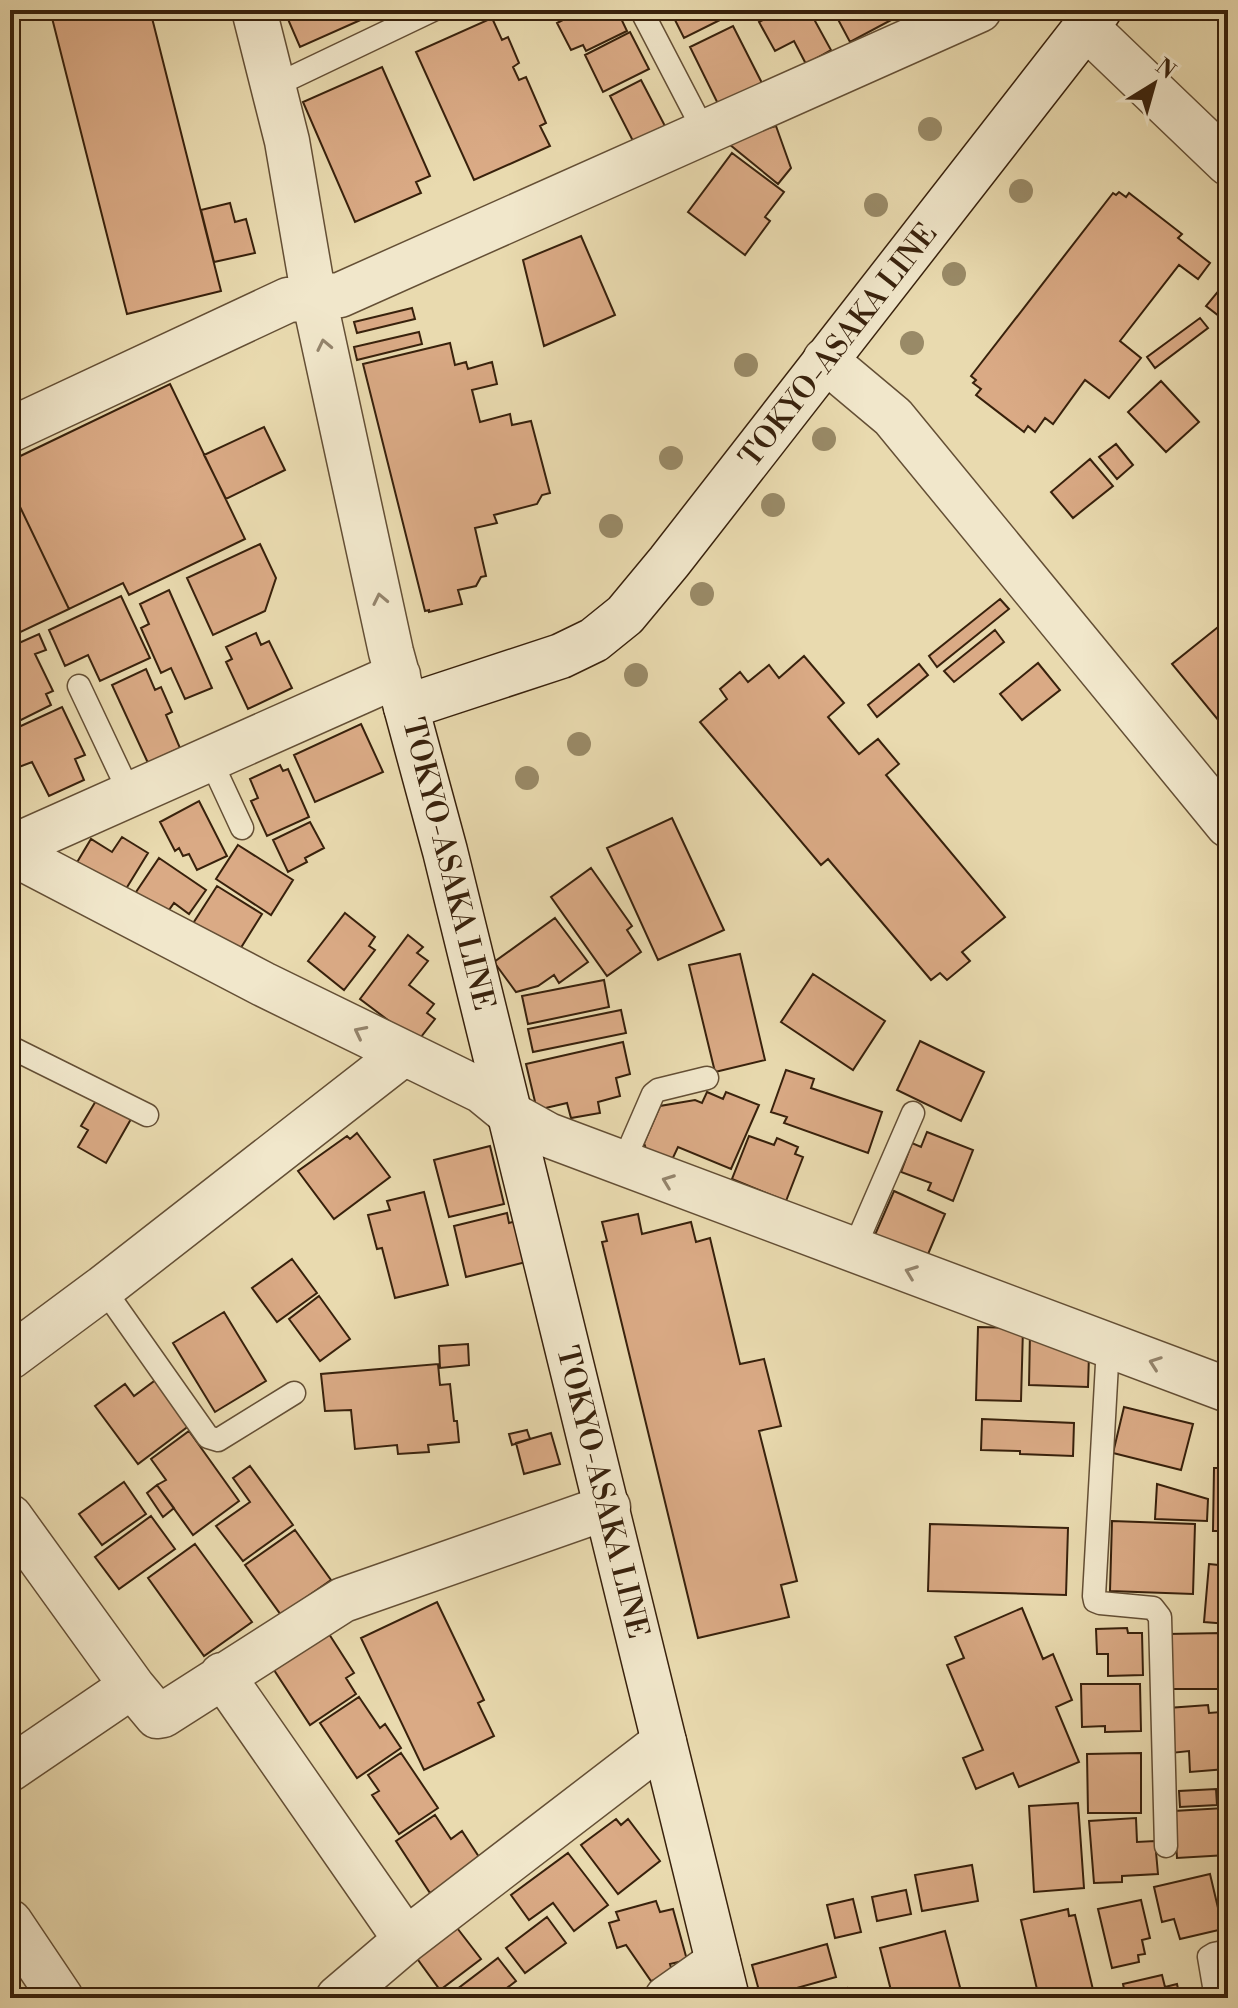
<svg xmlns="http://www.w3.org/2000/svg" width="1238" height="2008" font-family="'Libre Bodoni',serif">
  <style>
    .building { fill: #daaa85; stroke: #38210c; stroke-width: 2 }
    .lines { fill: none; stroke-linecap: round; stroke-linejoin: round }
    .lane-casing { stroke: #644f35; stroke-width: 25 }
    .street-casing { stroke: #644f35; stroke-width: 47 }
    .secondary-casing { stroke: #38210c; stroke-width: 47 }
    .lane { stroke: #f1e7cb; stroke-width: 22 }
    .street { stroke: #f1e7cb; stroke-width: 44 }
    .secondary { stroke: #f1e7cb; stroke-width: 44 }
    .tree { fill: #998a67 }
    .oneway { stroke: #94846c }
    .labels { text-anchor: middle; stroke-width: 6; stroke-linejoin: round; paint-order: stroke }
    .street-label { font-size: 30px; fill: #38210c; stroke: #f1e7cb }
  </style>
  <rect width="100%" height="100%" fill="#e9daaf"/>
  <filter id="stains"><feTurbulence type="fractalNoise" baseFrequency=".0025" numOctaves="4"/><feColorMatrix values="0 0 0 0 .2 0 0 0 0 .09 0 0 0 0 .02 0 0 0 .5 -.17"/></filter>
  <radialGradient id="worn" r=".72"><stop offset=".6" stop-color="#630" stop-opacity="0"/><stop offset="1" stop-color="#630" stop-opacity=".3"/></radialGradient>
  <path class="building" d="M50 10H150L221 291 127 314Z
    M284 10H383L300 47Z
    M582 10H617L627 31 586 51 583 45 571 50 557 23Z
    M670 10H720L724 18 684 38Z
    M781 10H809L831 50 806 64 794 41 775 51 759 22Z
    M833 10H891L895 18 850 42Z
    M902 10H929L909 23Z
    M492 18 502 40 508 37 519 63 513 67 519 80 526 77 546 123 540 126 550 146 474 180 416 52Z
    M733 26 766 91 722 112 690 47Z
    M630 32 649 69 603 92 585 55Z
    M382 67 430 176 416 182 421 193 355 222 303 102Z
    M641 80 665 126 633 141 610 96Z
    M1228 113V131L1220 123Z
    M776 126 791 168 778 184 729 144 733 138Z
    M732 153 784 192 765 217 770 221 745 255 688 212Z
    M1119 192 1126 197 1129 193 1182 234 1178 238 1210 263 1198 279 1179 265 1120 341 1141 358 1109 398 1085 380 1053 424 1045 418 1035 432 1028 426 1024 432 976 395 981 389 973 383 976 380 971 376 1113 193 1116 195Z
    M230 203 235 222 246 219 255 253 214 262 201 210Z
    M581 236 615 315 544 346 523 260Z
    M1220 289 1228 295V303L1219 316 1206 306Z
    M412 308 415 319 357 333 354 322Z
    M1200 318 1208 328 1155 368 1147 357Z
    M419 332 422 344 357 360 354 347Z
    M450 343 455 365 466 362 468 369 492 362 497 384 472 390 480 422 510 414 512 425 531 421 550 493 542 495 537 504 494 515 497 523 475 528 486 576 481 577 476 586 458 590 462 604 429 612V610L425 611 363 364Z
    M1161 381 1199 422 1166 452 1128 412Z
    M170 384 245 539 129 595 123 583 69 609 10 486V461Z
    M264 427 285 470 226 499 204 455Z
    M1116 444 1133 465 1117 479 1099 457Z
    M1090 459 1113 486 1073 518 1051 492Z
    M10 486 69 609 10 637Z
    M260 544 276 578 265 611 213 635 187 578Z
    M169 590 212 688 185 699 171 668 161 673 141 628 149 624 140 604Z
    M121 596 150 658 100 681 88 655 65 666 49 630Z
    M1000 599 1009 609 937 667 929 656Z
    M1228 619V732L1172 664Z
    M995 630 1004 642 954 682 944 671Z
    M256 633 261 645 269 641 292 688 248 709 226 662 232 659 226 647Z
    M39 634 46 650 35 654 53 691 46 694 51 705 13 724 10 719V647Z
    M804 656 844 703 828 717 859 754 878 739 899 764 886 775 1005 917 962 952 970 961 947 980 940 973 931 980 828 859 821 865 700 722 727 699 720 689 740 672 748 682 769 665 779 678Z
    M1038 663 1060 690 1022 720 1000 694Z
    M919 664 928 675 877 717 868 705Z
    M146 669 155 690 161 687 172 712 166 715 180 748 148 763 112 685Z
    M62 707 85 755 75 759 84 780 49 796 32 762 19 767 10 749V731Z
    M361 724 383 772 315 802 294 755Z
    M280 765 283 771 288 769 309 817 267 836 251 801 258 798 250 779Z
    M199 801 227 856 197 870 189 854 183 856 179 848 175 851 160 822Z
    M672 818 724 930 658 960 607 848Z
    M310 822 324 848 305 858 307 862 288 872 273 840Z
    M122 837 148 853 121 897 70 874 91 839 112 852Z
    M238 845 293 880 271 915 216 879Z
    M159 858 206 890 189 914 174 903 164 917 134 895Z
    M591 868 632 926 627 930 641 952 607 976 551 897Z
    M217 886 262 914 237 954 192 925Z
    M345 913 375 937 369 946 375 950 344 990 308 961Z
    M555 918 588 962 559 983 554 975 538 986 516 992 494 962Z
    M408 935 423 947 417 953 428 961 409 985 434 1004 427 1013 435 1019 417 1042 360 999Z
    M740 954 765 1060 715 1072 689 965Z
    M813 974 885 1021 853 1070 781 1022Z
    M604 980 609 1007 528 1024 522 996Z
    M621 1010 626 1033 533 1052 528 1029Z
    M920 1041 984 1072 961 1121 897 1090Z
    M623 1042 630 1074 616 1078 620 1096 598 1102 600 1113 571 1118 567 1103 537 1110 526 1064Z
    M786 1070 814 1079 811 1088 882 1112 868 1153 784 1123 787 1117 771 1112Z
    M707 1092 723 1099 726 1092 759 1105 731 1169 678 1147 670 1164 648 1155 644 1143 660 1106 695 1100 702 1103Z
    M97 1099 131 1119 106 1163 78 1147 88 1130 81 1126Z
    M927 1132 973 1150 953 1201 928 1190 931 1183 901 1172 912 1143 921 1147Z
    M357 1133 390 1177 334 1219 298 1171 347 1136 350 1139Z
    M749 1136 774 1145 777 1138 798 1147 795 1154 803 1157 786 1201 732 1179Z
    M490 1146 504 1204 449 1217 434 1160Z
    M894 1191 945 1214 926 1259 874 1237Z
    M424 1192 448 1285 395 1298 382 1248 377 1249 368 1215 390 1210 387 1201Z
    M507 1213 509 1223 516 1221 526 1262 466 1277 454 1226Z
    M638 1214 642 1234 691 1222 696 1242 710 1238 740 1364 764 1359 781 1426 759 1431 797 1581 781 1585 789 1617 698 1638 602 1242 607 1241 602 1222Z
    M292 1259 317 1293 277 1322 252 1288Z
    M319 1296 350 1339 320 1361 289 1319Z
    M224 1312 266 1381 215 1412 173 1343Z
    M978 1327 1023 1328 1021 1401 976 1400Z
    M1030 1332 1089 1355 1088 1387 1029 1385Z
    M468 1344 469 1365 440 1368 439 1346Z
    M438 1364 440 1385 450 1384 454 1421H457L459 1442 428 1445 429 1452 398 1454 397 1445 355 1449 351 1410 325 1411 321 1374Z
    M157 1379 190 1425 138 1464 95 1406 125 1384 134 1396Z
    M1124 1407 1193 1424 1181 1470 1113 1453Z
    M982 1419 1074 1423 1073 1456 1020 1454V1451L981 1450Z
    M527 1430 530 1439 512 1445 509 1434Z
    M189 1431 239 1501 193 1535 157 1485 166 1480 151 1459Z
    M551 1433 560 1464 524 1474 516 1443Z
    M250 1466 293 1525 243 1561 216 1526 250 1502 233 1478Z
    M1214 1468H1228V1531H1213Z
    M124 1482 146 1514 102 1545 79 1514Z
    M1157 1484 1208 1499 1207 1521 1155 1519Z
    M157 1485 174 1508 163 1517 147 1493Z
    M151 1516 175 1549 119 1589 95 1557Z
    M1112 1521 1195 1524 1193 1594 1110 1591Z
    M930 1524 1068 1528 1066 1595 928 1591Z
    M295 1530 331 1580 281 1615 245 1565Z
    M195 1544 252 1622 204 1656 148 1578Z
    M1209 1564 1228 1566V1624L1204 1622Z
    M437 1602 484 1700 478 1703 494 1736 424 1770 361 1638Z
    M1022 1608 1043 1659 1053 1654 1072 1700 1056 1707 1079 1762 1019 1787 1013 1773 976 1789 963 1758 983 1750 947 1665 964 1658 955 1637Z
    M1127 1628 1128 1633H1142L1143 1675 1108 1676V1654H1097L1096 1629Z
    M1221 1633 1223 1689H1168L1167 1634Z
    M329 1634 354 1673 346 1678 356 1694 310 1725 274 1670Z
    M1081 1684H1140L1141 1731 1105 1732V1726L1082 1727Z
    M359 1697 380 1728 385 1724 401 1748 357 1778 320 1723Z
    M1208 1705 1209 1713 1221 1712 1226 1769 1190 1772 1189 1751 1171 1753 1168 1708Z
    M1228 1706V1754H1227L1225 1707Z
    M401 1753 438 1808 399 1834 372 1795 379 1791 368 1775Z
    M1141 1753V1813H1088L1087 1754Z
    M1216 1789 1217 1805 1180 1807 1179 1791Z
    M1078 1803 1084 1888 1034 1892 1029 1806Z
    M1224 1808 1227 1855 1177 1858 1174 1811Z
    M435 1815 451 1839 462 1831 481 1860 430 1893 396 1841Z
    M1136 1818 1137 1842 1155 1841 1158 1874 1122 1876V1882L1094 1883 1089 1821Z
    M616 1819 621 1825 628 1819 660 1861 618 1894 581 1845Z
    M568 1853 608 1905 574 1931 553 1903 529 1920 511 1895Z
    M972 1865 978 1901 922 1911 915 1875Z
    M1210 1874 1223 1929 1180 1939 1174 1919 1162 1922 1154 1887Z
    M906 1890 911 1914 877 1921 872 1897Z
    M853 1899 861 1932 835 1938 827 1905Z
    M1141 1900 1150 1938 1142 1940 1145 1954 1138 1955 1139 1962 1112 1968 1098 1909Z
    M656 1901 660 1912 673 1909 687 1960 670 1964 673 1975 651 1981 626 1945 617 1948 609 1923 619 1920 616 1912Z
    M1068 1909 1069 1916 1075 1915 1095 1998H1039L1021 1920Z
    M547 1917 566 1943 525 1973 506 1948Z
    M454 1924 481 1959 440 1990 413 1953Z
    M945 1931 961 1991 947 1995 948 1998H893L880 1948Z
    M827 1944 836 1977 761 1998 752 1965Z
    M498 1958 516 1981 494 1998H463L456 1990Z
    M1162 1975 1165 1987 1177 1984 1180 1998H1126L1123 1984Z
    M847 1988 850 1998H810Z
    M514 1989 521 1998H502Z"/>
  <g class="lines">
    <defs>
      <path id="lane" d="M641 10 705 133
        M274 86 433 10
        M79 686 130 794
        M210 759 242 828
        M10 1047 147 1115
        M623 1163 653 1094 658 1090 707 1078
        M853 1251 913 1113
        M103 1288 208 1437 218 1440 294 1393
        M1108 1346 1094 1596 1095 1601 1100 1603 1153 1608 1160 1617 1166 1846
        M1216 1998 1209 1957 1214 1954 1228 1951"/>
      <path id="street" d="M254 10 287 141 314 298 391 652 406 707
        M1086 27 1228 163
        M825 360 893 417 1228 825
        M10 430 288 300 340 295 979 10
        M10 848 398 675
        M10 852 263 984 482 1091 510 1114 548 1135 1228 1390
        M10 1357 103 1288 403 1054
        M10 1517 132 1686
        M222 1675 406 1940
        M10 1769 132 1686 157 1716 163 1715 343 1600 608 1507
        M10 1922 61 1998
        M338 1998 406 1940 664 1742
        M667 1998 718 1962"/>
      <path id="secondary" d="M727 1998 445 851 406 707 561 656 594 640 625 615 669 562 1099 10"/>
    </defs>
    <use href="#lane" class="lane-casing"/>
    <use href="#street" class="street-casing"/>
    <use href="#secondary" class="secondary-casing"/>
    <use href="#lane" class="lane"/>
    <use href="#street" class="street"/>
    <use href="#secondary" class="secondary"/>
  </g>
  <g class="tree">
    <circle cx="930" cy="129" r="12"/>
    <circle cx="1021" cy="191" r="12"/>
    <circle cx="876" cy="205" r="12"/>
    <circle cx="954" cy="274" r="12"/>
    <circle cx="912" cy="343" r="12"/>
    <circle cx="746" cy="365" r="12"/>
    <circle cx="824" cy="439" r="12"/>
    <circle cx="671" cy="458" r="12"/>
    <circle cx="773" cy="505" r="12"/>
    <circle cx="611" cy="526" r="12"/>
    <circle cx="702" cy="594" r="12"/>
    <circle cx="636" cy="675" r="12"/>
    <circle cx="579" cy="744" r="12"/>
    <circle cx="527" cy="778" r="12"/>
  </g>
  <defs><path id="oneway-chevron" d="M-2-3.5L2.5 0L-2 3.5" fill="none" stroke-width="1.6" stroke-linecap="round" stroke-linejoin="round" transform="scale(2)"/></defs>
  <g class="oneway">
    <use href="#oneway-chevron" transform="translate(324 345) rotate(-102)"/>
    <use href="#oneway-chevron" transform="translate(380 599) rotate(-102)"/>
    <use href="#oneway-chevron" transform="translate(360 1032) rotate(-153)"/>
    <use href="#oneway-chevron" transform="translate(668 1181) rotate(-159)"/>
    <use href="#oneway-chevron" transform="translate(911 1272) rotate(-159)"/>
    <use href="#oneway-chevron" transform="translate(1155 1363) rotate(-160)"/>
  </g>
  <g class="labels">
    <g class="street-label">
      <text transform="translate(838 345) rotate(-52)" y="10">TOKYO-ASAKA LINE</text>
      <text transform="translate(449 864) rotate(76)" y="10">TOKYO-ASAKA LINE</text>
      <text transform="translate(603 1492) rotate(76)" y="10">TOKYO-ASAKA LINE</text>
    </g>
  </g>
  <rect width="1238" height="2008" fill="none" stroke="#e9daaf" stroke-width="40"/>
  <rect x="12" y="12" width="1214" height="1984" fill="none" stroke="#38210c" stroke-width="4"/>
  <rect x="20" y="20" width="1198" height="1968" fill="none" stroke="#38210c" stroke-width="2"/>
  <g transform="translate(1154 84) rotate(37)" stroke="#f1e7cb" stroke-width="6" paint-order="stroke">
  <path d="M0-6L14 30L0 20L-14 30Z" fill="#38210c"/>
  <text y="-12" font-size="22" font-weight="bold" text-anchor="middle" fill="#38210c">N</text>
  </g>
  <rect width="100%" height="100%" filter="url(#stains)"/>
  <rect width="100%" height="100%" fill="url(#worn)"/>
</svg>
